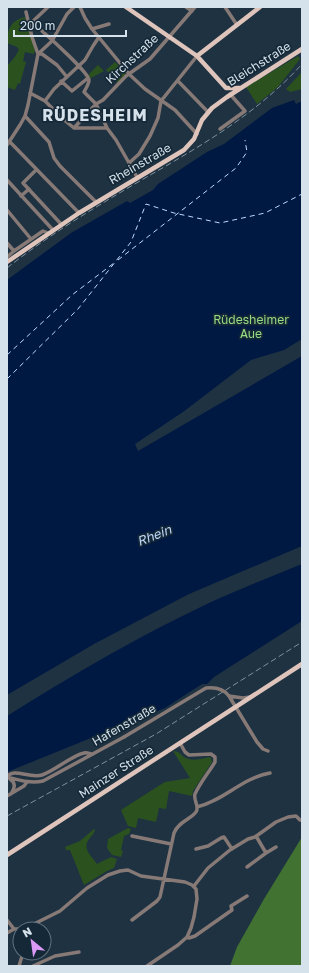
<svg xmlns="http://www.w3.org/2000/svg" width="309" height="973" font-family="'Golos Text',sans-serif">
  <style>
    .green { fill: #2b521e }
    .forest { fill: #417231 }
    .water { fill: #001943 }
    .lines { fill: none; stroke-linecap: round; stroke-linejoin: round }
    .ferry { stroke: #c0d9fc; stroke-width: 1; stroke-dasharray: 5 4; stroke-linecap: butt }
    .minor { stroke: #877a76; stroke-width: 3.5 }
    .major { stroke: #dec4bb; stroke-width: 4.5 }
    .rail { stroke: #80909c; stroke-width: 1; stroke-dasharray: 6 3; stroke-linecap: butt }
    .minor-bridge { stroke: #877a76; stroke-width: 3.5 }
    .labels { text-anchor: middle; stroke-width: 3.5; stroke-linejoin: round; paint-order: stroke }
    .street-label { font-size: 12px; fill: #d5e2eb; stroke: #152837 }
    .park-label { font-size: 12px; fill: #98dc82; stroke: #152837 }
    .water-label { font-size: 13px; font-style: italic; fill: #c0d9fc; stroke: #152837 }
    .district-label { font-size: 16px; font-weight: bold; letter-spacing: 1px; fill: #d5e2eb; stroke: #152837 }
  </style>
  <rect width="100%" height="100%" fill="#1e3242"/>
  <path class="green" d="M25 17 35 50 34 54 25 52 23 61 26 62 20 84 18 83 15 90 7 87V66L14 58 19 50 17 47 7 43C7 30 11 20 25 17Z
    M298 56 300 59 278 87 257 104 246 87Z
    M115 62 126 73 119 82H117L116 80 118 77 117 74 113 72 109 73 106 70Z
    M98 65 104 71 91 78 88 75Z
    M302 72V89L290 92 286 89Z
    M173 751C179 751 180 754 184 757 191 762 201 759 209 757L211 758 212 762 193 791 192 796 169 791 166 809 159 808 156 822 138 818 136 828 128 826 121 810 160 785 165 782 190 778Z
    M128 828 131 829 129 834 124 836 121 850 123 851 121 857 112 855 107 848 108 839Z
    M94 829 95 830C94 834 92 835 90 838 81 848 91 855 97 864L111 857 117 859 114 868 107 871 84 885 70 850H66L65 847 80 841Z"/>
  <path class="forest" d="M302 837V966H230L237 947 264 899Z"/>
  <path class="water" d="M294 100 296 104 302 101V339L284 350 251 360 183 412 135 444 138 451 302 356V546L189 594 94 644 7 695V280L71 233 127 201 130 203 153 190 158 184 207 152 224 144 272 108Z
    M302 564V621L214 677 207 684H202L165 708 7 772V716C72 675 139 636 209 603 239 589 271 577 302 564Z"/>
  <g class="lines">
    <path class="ferry" d="M118 260 236 168 247 152 245 140
      M7 355 72 295 114 263
      M7 379 78 309 131 242 146 204 174 213 220 223 265 213 302 194"/>
    <path class="minor" d="M80 7 85 18 92 29 129 74 145 89 175 110 197 134
      M186 7 192 11
      M225 7 237 25
      M26 12 32 37 38 54
      M29 25 48 7
      M92 29 109 24
      M42 31C50 38 88 72 89 80 89 84 86 88 84 92L96 104 107 128
      M39 54H42L57 65 67 77
      M61 81 72 91 88 78
      M178 81 208 112
      M30 93 45 101 63 119 74 128
      M45 101 54 89 85 60 93 46 99 37
      M25 116 49 142 54 158 60 166 96 202
      M74 128 96 104 103 100 126 76 150 59 195 7
      M74 128H107L116 140 137 177
      M220 129 245 111 230 94
      M10 142 79 213
      M7 145 20 125 25 116 28 105 38 54 52 41 67 14 74 7
      M129 163 139 154 150 136 158 118 161 101 197 56
      M36 170 23 183 61 224
      M7 180 53 230
      M21 196 29 189
      M7 210 31 239
      M7 243 14 251
      M7 257 14 251 43 231 48 233
      M229 696 257 742 263 749 268 751
      M229 696 243 698 250 697
      M7 777C19 780 31 784 43 781L124 737
      M7 777C14 767 29 779 42 775 56 770 71 756 84 753 87 752 90 754 93 754
      M10 779C16 783 15 787 11 794
      M7 796 24 786 27 782
      M197 807C223 801 242 778 270 773
      M132 836 171 844
      M196 849 208 846 221 838 224 837 232 849
      M266 853 276 847
      M247 867 266 853 256 836
      M194 886 208 868 230 850 248 839 255 837 276 822 288 817 296 816 300 820
      M7 920 14 929
      M132 920 157 901 160 897 174 833C179 821 190 820 196 812 200 807 193 800 195 794 200 783 209 772 215 762V757L211 754 189 755 185 752 180 743
      M7 933 14 929H24L60 911 87 888 108 875 120 871 128 870 141 876 185 882 192 885 196 889 197 899 194 917 191 928 187 937 178 945 147 966
      M187 937 189 938 195 936 232 910 231 906 247 896
      M19 966 23 953
      M33 966 55 956 79 952"/>
    <path class="major" d="M126 7 197 56 226 88H241
      M197 56 260 7
      M7 262 79 213 184 150 194 139 202 120 212 108 227 97 302 49
      M7 855 302 664"/>
    <path class="rail" d="M7 268C50 234 97 206 145 178 201 146 258 113 302 64
      M7 816 156 734 302 642"/>
    <path class="minor-bridge" d="M124 737 206 688C215 687 223 688 229 696"/>
  </g>
  <g class="labels">
    <g class="street-label">
      <text transform="translate(132 59) rotate(-43)" y="4">Kirchstraße</text>
      <text transform="translate(259 64) rotate(-32)" y="4">Bleichstraße</text>
      <text transform="translate(140 164) rotate(-30)" y="4">Rheinstraße</text>
      <text transform="translate(124 725) rotate(-30)" y="4">Hafenstraße</text>
      <text transform="translate(116 772) rotate(-33)" y="4">Mainzer Straße</text>
    </g>
    <g class="park-label">
      <text x="251" y="324">Rüdesheimer<tspan x="251" dy="14">Aue</tspan></text>
    </g>
    <g class="water-label">
      <text transform="translate(154 535) rotate(-22)" y="5">Rhein</text>
    </g>
    <g class="district-label">
      <text x="95" y="121">RÜDESHEIM</text>
    </g>
  </g>
  <rect width="309" height="973" fill="none" stroke="#d5e2eb" stroke-width="16"/>
  <g transform="translate(32 941) rotate(331)"><circle r="19" fill="#152837" stroke="#62727f"/>
  <path d="M0-3L7 15L0 10L-7 15Z" fill="#da9af6"/>
  <text y="-6" font-size="11" font-weight="bold" text-anchor="middle" fill="#d5e2eb">N</text>
  </g>
  <path d="M14 30v6h112v-6" fill="none" stroke="#d5e2eb" stroke-width="2"/>
  <text x="20" y="30" font-size="12" fill="#d5e2eb" stroke="#152837" stroke-width="3" paint-order="stroke">200 m</text>
</svg>
